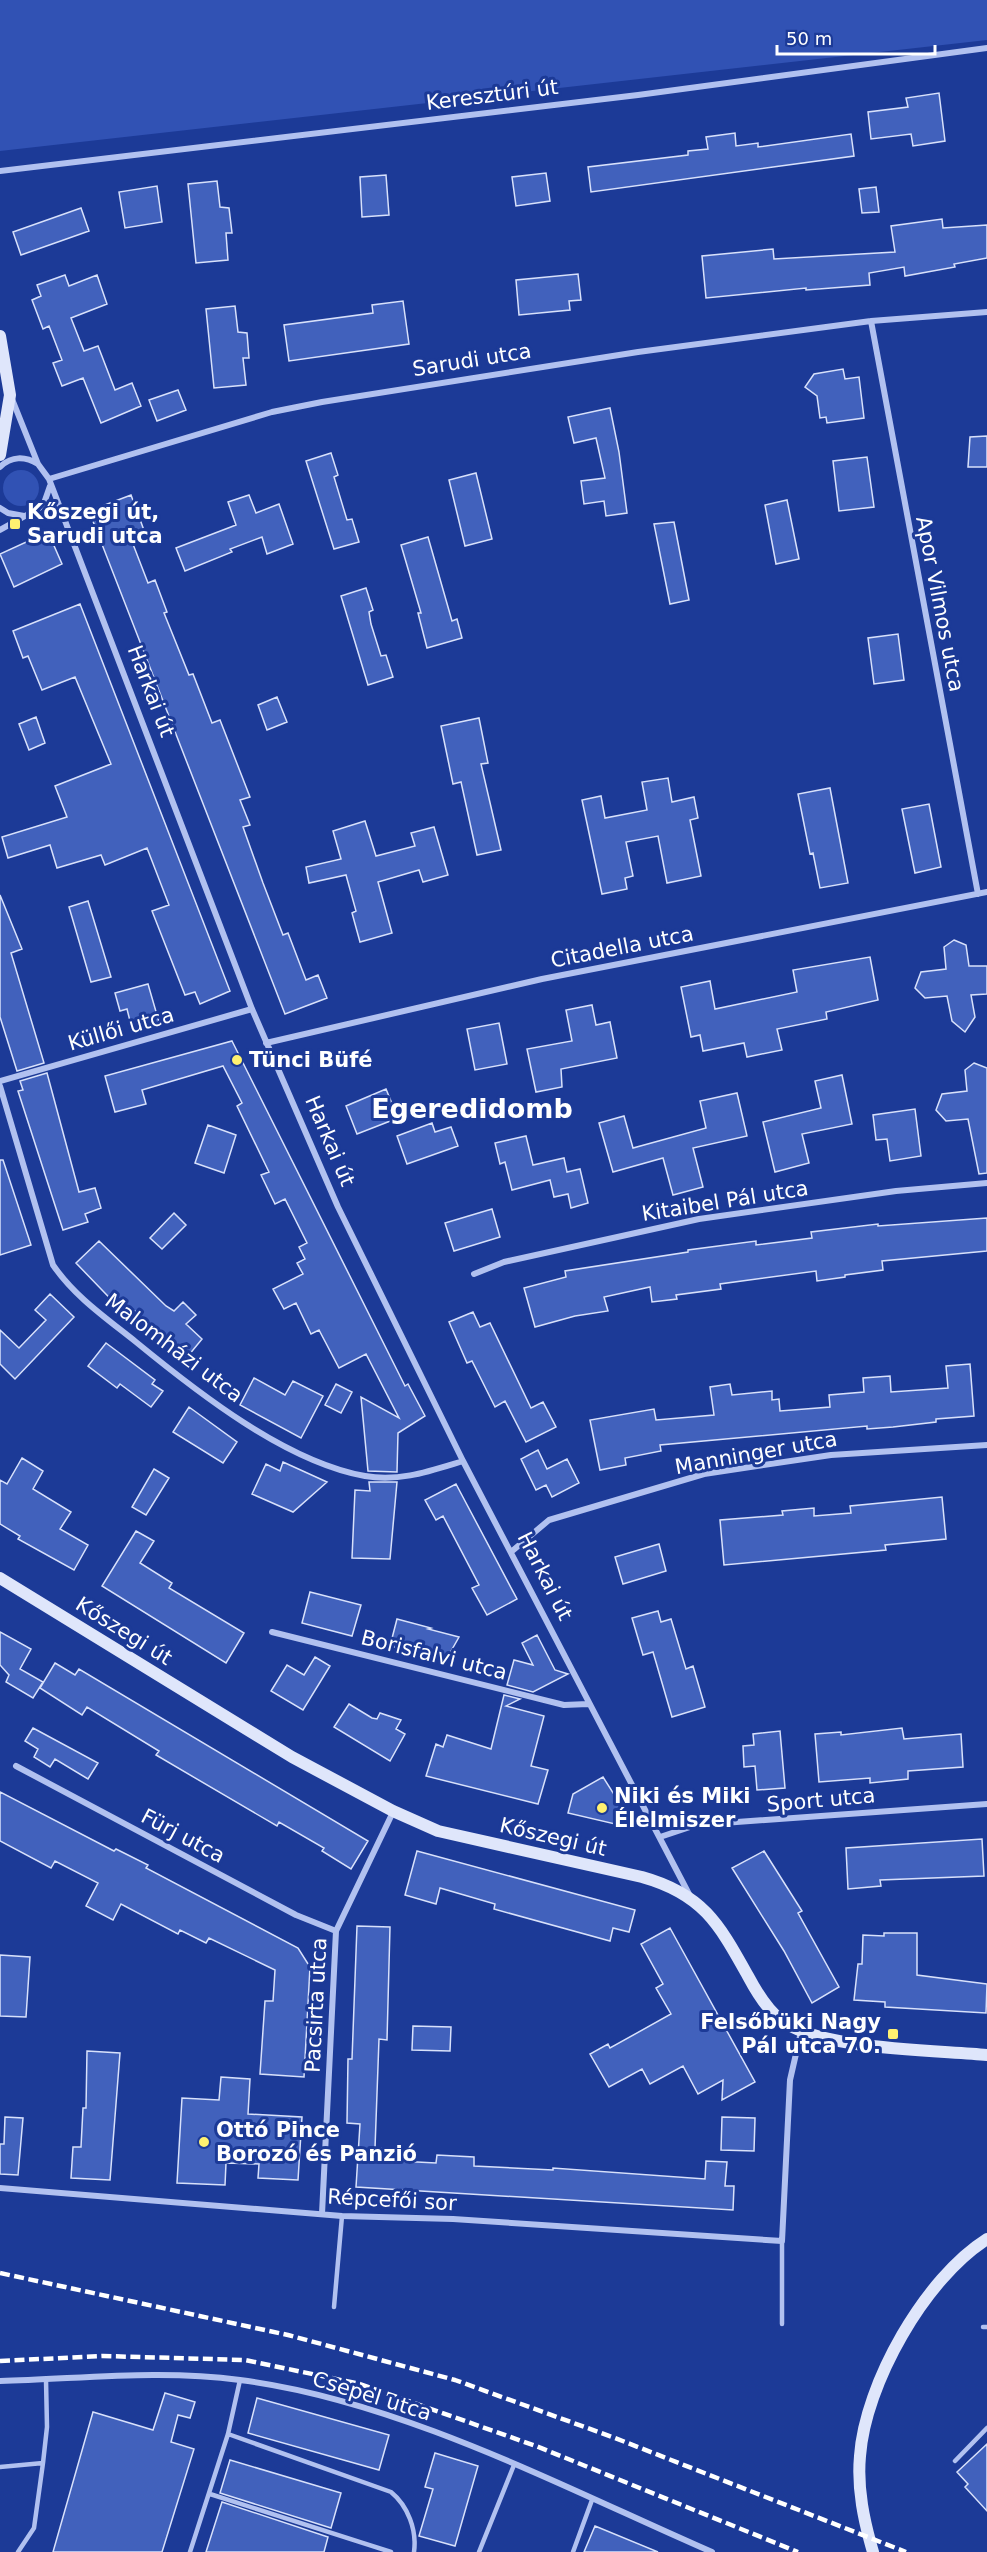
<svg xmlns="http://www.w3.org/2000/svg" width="987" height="2552" font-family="'DejaVu Sans',sans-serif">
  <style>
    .green { fill: #3152b4 }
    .building { fill: #4161bc; stroke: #d8e1fb; stroke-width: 1.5 }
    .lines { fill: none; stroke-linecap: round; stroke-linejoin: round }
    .service { stroke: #b1c1f0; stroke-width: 4.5 }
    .minor { stroke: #b1c1f0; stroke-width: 6 }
    .secondary { stroke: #dfe6fb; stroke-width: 12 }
    .rail { stroke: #fff; stroke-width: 4.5; stroke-dasharray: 10 4.5; stroke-linecap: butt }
    .poi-dot { fill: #fff170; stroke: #1c3a97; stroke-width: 2 }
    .labels { text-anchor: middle; stroke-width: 6; stroke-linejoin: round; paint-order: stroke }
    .street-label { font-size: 21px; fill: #fff; stroke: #1c3a97 }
    .poi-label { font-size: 21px; font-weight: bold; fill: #fff; stroke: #1c3a97; text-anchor: start }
    .district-label { font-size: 27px; font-weight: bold; fill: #fff; stroke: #1c3a97 }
  </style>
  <rect width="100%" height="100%" fill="#1c3a97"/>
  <path class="green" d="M0 0H987V40L0 151Z
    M3 488a18 18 0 1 1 36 0a18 18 0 1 1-36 0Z"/>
  <path class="building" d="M939 93 945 141 913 146 911 134 871 139 868 112 908 107 906 98Z
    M735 133 736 146 758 143V147L851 134 854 156 591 192 588 167 688 155V151L708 149 706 137Z
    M546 173 550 201 516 206 512 177Z
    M386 175 389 215 362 217 360 177Z
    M217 181 220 207 229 208 232 233H226L228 260 196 263 188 184Z
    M157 186 162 222 125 228 119 192Z
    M876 187 879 212 862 213 859 189Z
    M81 208 89 231 21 255 13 232Z
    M942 219 943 228 987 225V258L954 264 955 267 905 276 904 267 869 273 870 285 806 290V288L706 298 702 256 773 249 774 259 895 252 891 226Z
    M578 274 581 300 569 301 570 310 519 315 516 280Z
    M65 275 69 286 97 275 107 304 71 318 84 351 98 346 115 390 132 383 141 406 101 423 83 378 62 386 53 363 62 360 49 326 43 329 32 300 41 296 37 285Z
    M403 301 409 344 289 361 284 325 373 313 372 305Z
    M235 306 238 332 247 333 249 358H243L246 385 214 388 206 309Z
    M843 369 845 379 859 377 864 418 827 423 826 417 820 418 817 396 805 387 814 374Z
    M178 390 186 410 157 421 149 400Z
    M610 408 619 452 627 513 606 516 604 501 584 504 581 481 605 478 596 438 574 443 568 417Z
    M987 436V467H968L970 437Z
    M331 453 338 475 334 477 347 520 352 519 359 542 334 549 306 461Z
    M867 457 874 507 839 511 833 461Z
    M476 473 492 539 465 546 449 480Z
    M131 495 145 533 131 539 148 583 155 580 167 612 164 613 189 675 193 674 212 723 220 720 250 797 240 800 250 825 243 827 263 883 283 935 288 933 306 980 318 975 327 998 285 1014 89 511Z
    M249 495 256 513 279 504 293 544 267 554 262 537 230 549 232 552 185 571 176 548 236 525 228 502Z
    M787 500 799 559 776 564 765 505Z
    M674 522 689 600 670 604 654 524Z
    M48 532 62 564 14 587 0 554Z
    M428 537 452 621 457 619 462 638 427 648 418 613H421L401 545Z
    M366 588 373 610 369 612 371 624 381 656 386 655 393 677 368 685 341 596Z
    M80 604 230 991 200 1004 195 992 185 995 152 911 169 905 147 848 105 865 101 855 57 868 50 845 8 858 2 837 67 817 55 786 111 764 75 677 42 690 28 656 23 658 13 631Z
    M898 634 904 680 874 684 868 638Z
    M277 697 287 722 267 730 258 705Z
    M36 717 45 743 29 750 19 724Z
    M479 718 488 763 481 764 501 850 477 855 461 782 453 784 441 726Z
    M668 778 672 802 694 797 698 818 690 820 701 876 667 883 658 836 626 842 633 876 625 878 627 889 602 894 582 800 601 796 605 818 647 810 642 782Z
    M830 788 848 883 820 888 813 853 810 854 798 794Z
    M929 804 941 867 915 873 902 809Z
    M365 821 376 856 415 846 411 833 434 827 448 875 423 882 419 870 378 882 392 933 360 942 352 913 356 911 346 875 309 883 306 867 341 859 333 831Z
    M0 895 22 949 11 953 44 1063 17 1071 0 1017Z
    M88 901 111 977 91 982 69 907Z
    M954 940 966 945 969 966H987V994L971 995 975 1017 965 1032 952 1021 947 996 925 998 915 988 921 972 946 969 944 947Z
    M870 957 878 1000 826 1012 827 1019 777 1029 782 1050 747 1057 744 1043 703 1051 700 1035 691 1037 681 987 710 981 715 1009 797 992 793 970Z
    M148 984 159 1022 132 1029 127 1009 120 1011 115 993Z
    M592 1005 596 1025 610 1022 617 1058 561 1069 562 1087 536 1092 527 1049 572 1041 566 1010Z
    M499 1023 507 1064 475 1070 467 1029Z
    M232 1041 405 1386 408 1384 425 1416 398 1433 397 1472 368 1471 361 1397 399 1418 366 1354 339 1368 319 1330 311 1334 296 1303 284 1309 273 1289 303 1274 297 1263 305 1259 299 1247 307 1243 285 1199 275 1204 261 1175 269 1172 237 1106 242 1103 223 1066 142 1090 146 1104 115 1112 105 1076Z
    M974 1063 987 1068V1173L979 1174 968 1119 946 1121 936 1110 942 1094 967 1091 965 1070Z
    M47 1073 79 1192 95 1188 101 1208 85 1214 88 1222 63 1230 18 1091 23 1090 20 1081Z
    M842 1075 852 1124 802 1134 809 1163 775 1172 763 1122 821 1108 815 1081Z
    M386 1089 398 1118 357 1134 346 1106Z
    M737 1093 747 1136 693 1148 703 1187 673 1195 663 1158 613 1172 599 1123 624 1116 633 1148 706 1128 700 1101Z
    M915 1109 921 1156 890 1161 887 1139 876 1140 873 1115Z
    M432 1123 435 1132 451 1127 458 1146 407 1164 397 1136Z
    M208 1125 236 1135 224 1173 195 1163Z
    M526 1136 533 1165 564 1158 567 1172 580 1169 588 1203 571 1208 568 1194 554 1197 550 1180 512 1190 505 1162 500 1164 495 1143Z
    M0 1160H3L31 1245 0 1255Z
    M492 1209 500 1237 454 1251 445 1223Z
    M174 1213 186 1225 162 1249 150 1238Z
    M987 1218V1251L882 1261 883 1270 845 1275V1277L817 1281 816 1271 720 1284 721 1289 676 1295 677 1299 652 1302 650 1287 604 1297 608 1311 575 1316 535 1327 524 1288 566 1277 565 1271 688 1252V1250L756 1241V1245L812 1238 811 1232 878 1224V1226Z
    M99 1241 166 1306 174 1311 183 1302 196 1315 186 1324 202 1339 184 1361 135 1311 128 1317 76 1263Z
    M50 1294 74 1317 15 1379 0 1364V1330L19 1348 46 1320 35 1310Z
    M473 1312 480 1327 490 1323 531 1408 543 1402 556 1427 526 1442 505 1401 495 1407 472 1361 467 1363 449 1322Z
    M106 1343 155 1380 152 1384 163 1391 151 1407 120 1384 117 1388 88 1366Z
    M970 1364 974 1416 936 1419V1422L893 1427 867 1429V1426L660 1445 661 1451 625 1458 626 1465 600 1470 590 1420 654 1409 656 1420 714 1415 710 1387 730 1384 732 1395 772 1391V1400L779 1399 780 1411 830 1407 829 1395 864 1392 863 1378 890 1376 891 1392 948 1388 946 1366Z
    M254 1378 285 1395 293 1381 323 1396 301 1438 240 1405Z
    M336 1384 352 1392 341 1413 325 1405Z
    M189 1407 237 1442 223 1463 173 1432Z
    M538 1450 547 1469 567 1459 579 1483 552 1497 546 1485 536 1490 521 1459Z
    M22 1458 43 1471 33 1489 71 1512 60 1529 88 1545 74 1570 18 1539 20 1536 0 1524V1480L7 1484Z
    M283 1462 327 1482 293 1512 252 1494 266 1464 280 1471Z
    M154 1469 169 1478 146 1515 132 1507Z
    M369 1482H397L390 1559 352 1558 355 1490 370 1491Z
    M456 1484 517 1599 487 1615 472 1588 479 1585 443 1516 436 1520 425 1500Z
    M942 1497 946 1539 885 1545 886 1550 724 1565 720 1520 783 1515 782 1511 814 1508V1516L851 1513 850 1506Z
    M136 1531 154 1541 140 1563 172 1583 169 1588 244 1633 226 1663 102 1586Z
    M659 1544 666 1571 623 1584 615 1557Z
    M310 1592 361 1605 352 1636 302 1623Z
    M658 1611 661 1622 671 1619 686 1669 693 1666 705 1707 672 1717 653 1652 643 1655 632 1618Z
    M397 1619 431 1628 428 1629 459 1637 446 1660 390 1646Z
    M0 1632 31 1649 20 1669 43 1682 33 1698 6 1682 9 1675 0 1665Z
    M537 1635 555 1670 568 1674 533 1692 507 1685 514 1660 533 1665 522 1643Z
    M315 1657 330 1666 303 1710 271 1691 287 1665 304 1675Z
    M55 1663 75 1675 79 1669 368 1841 351 1869 322 1851 324 1848 279 1822 277 1826 156 1755 159 1751 87 1707 82 1715 40 1688Z
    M504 1695 520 1699 506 1706 544 1716 531 1766 548 1770 538 1804 426 1776 436 1744 443 1747 447 1735 491 1749Z
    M349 1704 372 1718 377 1719 380 1713 401 1720 396 1729 405 1734 390 1761 334 1727Z
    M33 1728 98 1763 88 1779 55 1759 50 1767 34 1757 38 1749 25 1741Z
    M902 1728 904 1739 961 1734 963 1767 908 1771V1779L870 1783V1778L819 1782 815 1734 841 1732V1735Z
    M780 1731 785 1788 757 1790 755 1766 744 1767 743 1746 754 1745 753 1734Z
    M603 1777 624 1810 615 1824 568 1813 573 1794Z
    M0 1792 114 1851 116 1849 148 1865 146 1868 298 1948 310 1967 304 2077 260 2074 265 2001H273L275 1970 209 1938 206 1943 180 1930 178 1934 121 1904 113 1920 86 1906 98 1883 55 1861 51 1868 0 1841Z
    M982 1839 984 1876 880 1880 881 1886 848 1889 846 1848Z
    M417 1851 635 1910 629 1932 613 1928 610 1941 494 1909 495 1904 440 1888 436 1904 405 1895Z
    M764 1851 802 1911 798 1913 839 1987 812 2003 784 1951 732 1868Z
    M357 1926 390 1927 387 2040 379 2039 375 2148 399 2149 398 2161 436 2163 437 2155 474 2157V2166L553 2170V2168L705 2179 706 2161 727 2162 725 2186H734L733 2210 356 2187 360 2124 347 2123 348 2059H352Z
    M670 1928 755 2082 722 2100 723 2080 698 2094 683 2066 650 2084 642 2069 609 2087 590 2054 608 2044 610 2048 671 2014 656 1988 663 1984 641 1944Z
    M884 1933H917V1975L987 1984 986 2013 885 2007V2002L854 2000 858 1964H862L863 1935 884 1936Z
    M0 1955 30 1957 26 2017 0 2016Z
    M413 2026 451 2027 450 2051 412 2050Z
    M87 2051 120 2053 110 2180 71 2178 73 2147H81L83 2108H86Z
    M221 2077 250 2079 248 2114 302 2117 298 2180 258 2178 259 2164 226 2163 225 2185 177 2183 182 2098 219 2100Z
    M5 2117 23 2118 18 2175 0 2174V2144H4Z
    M722 2117 755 2118 754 2151 721 2150Z
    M165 2393 195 2402 190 2418 178 2415 171 2442 194 2449 162 2552H53L93 2412 153 2430Z
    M257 2398 389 2435 379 2470 248 2433Z
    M987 2444V2511L965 2487 968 2484 957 2472Z
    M435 2453 478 2466 455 2546 419 2536 433 2489 425 2487Z
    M230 2460 341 2493 331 2528 220 2493Z
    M222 2502 328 2537 324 2552H206Z
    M595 2526 658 2552H584Z"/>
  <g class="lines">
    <path class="service" d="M334 2307 342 2216
      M782 2324V2241
      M983 2327H987
      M228 2434 391 2492C408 2506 417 2530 414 2552
      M955 2461 987 2428
      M0 2467 43 2463 47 2427 46 2380
      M210 2494 391 2552
      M18 2552 34 2528 43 2463
      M190 2552 228 2434 240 2380
      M479 2552 514 2465
      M573 2552 592 2500"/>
    <path class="minor" d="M0 171 638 95 987 48
      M871 321 978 894
      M12 399 38 464 49 479 252 1009 338 1207 463 1461 690 1896
      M0 467C11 456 25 456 38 464
      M49 479 272 412 322 402 638 352 871 321 987 312
      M0 508 8 513 24 516
      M0 530 43 506 50 486
      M266 1043 542 979 987 892
      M0 1081 252 1009
      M0 1086 53 1265C75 1297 106 1318 136 1342 197 1392 286 1462 365 1476 400 1482 430 1471 463 1461
      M474 1274 504 1262 699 1219 896 1191 987 1183
      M511 1552 549 1520 704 1474 831 1455 987 1445
      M272 1632 564 1705 588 1704
      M16 1766 296 1915 336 1931
      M660 1837 696 1825 987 1804
      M0 2188 342 2216 453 2219 782 2241 790 2080 801 2032
      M322 2214 336 1931 393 1812
      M0 2381C81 2379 159 2369 240 2380 399 2400 565 2488 712 2552"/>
    <path class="secondary" d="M0 336 10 395 0 455
      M0 1578 292 1757 393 1811 438 1831 642 1877C703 1894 719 1924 748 1976 756 1991 767 2010 781 2020 820 2050 936 2050 987 2055
      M873 2552C864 2521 857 2489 860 2456 865 2384 925 2278 987 2239"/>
    <path class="rail" d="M0 2273 288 2335 455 2380 615 2438 906 2552
      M0 2361 103 2356 245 2360 360 2384 536 2446 798 2552"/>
  </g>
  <g class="poi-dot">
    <rect x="9" y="518" width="12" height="12" rx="3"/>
    <circle cx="237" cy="1060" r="6"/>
    <circle cx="602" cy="1808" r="6"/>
    <rect x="887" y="2028" width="12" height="12" rx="3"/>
    <circle cx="204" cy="2142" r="6"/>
  </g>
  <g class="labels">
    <g class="street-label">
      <text transform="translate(492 95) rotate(-7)" y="7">Keresztúri út</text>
      <text transform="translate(472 360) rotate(-9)" y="7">Sarudi utca</text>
      <text transform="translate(940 604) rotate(79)" y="7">Apor Vilmos utca</text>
      <text transform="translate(151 691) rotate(69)" y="7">Harkai út</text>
      <text transform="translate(622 947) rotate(-11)" y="7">Citadella utca</text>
      <text transform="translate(121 1029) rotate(-16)" y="7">Küllői utca</text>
      <text transform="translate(330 1141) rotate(67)" y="7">Harkai út</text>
      <text transform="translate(725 1201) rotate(-9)" y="7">Kitaibel Pál utca</text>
      <text transform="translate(174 1348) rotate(37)" y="7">Malomházi utca</text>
      <text transform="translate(756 1453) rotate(-10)" y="7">Manninger utca</text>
      <text transform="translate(545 1576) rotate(63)" y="7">Harkai út</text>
      <text transform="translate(124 1631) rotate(32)" y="7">Kőszegi út</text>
      <text transform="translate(434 1655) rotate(14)" y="7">Borisfalvi utca</text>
      <text transform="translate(821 1800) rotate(-5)" y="7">Sport utca</text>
      <text transform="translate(183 1836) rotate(28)" y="7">Fürj utca</text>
      <text transform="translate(553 1837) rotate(13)" y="7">Kőszegi út</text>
      <text transform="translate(316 2005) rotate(-87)" y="7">Pacsirta utca</text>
      <text transform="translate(392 2200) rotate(3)" y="7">Répcefői sor</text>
      <text transform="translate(372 2396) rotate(17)" y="7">Csepel utca</text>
    </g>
    <g class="poi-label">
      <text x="27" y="519">Kőszegi út,<tspan x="27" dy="24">Sarudi utca</tspan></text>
      <text x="249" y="1067">Tünci Büfé</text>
      <text x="614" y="1803">Niki és Miki<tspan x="614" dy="24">Élelmiszer</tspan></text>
      <text x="881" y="2029" text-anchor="end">Felsőbüki Nagy<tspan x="881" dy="24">Pál utca 70.</tspan></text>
      <text x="216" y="2137">Ottó Pince<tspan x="216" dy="24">Borozó és Panzió</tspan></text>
    </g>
    <g class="district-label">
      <text x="472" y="1118">Egeredidomb</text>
    </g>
  </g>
  <path d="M777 45v9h158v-9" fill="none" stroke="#ffffff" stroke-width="3"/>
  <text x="786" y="45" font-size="18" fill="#ffffff" stroke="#1c3a97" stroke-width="4.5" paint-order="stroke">50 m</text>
</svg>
